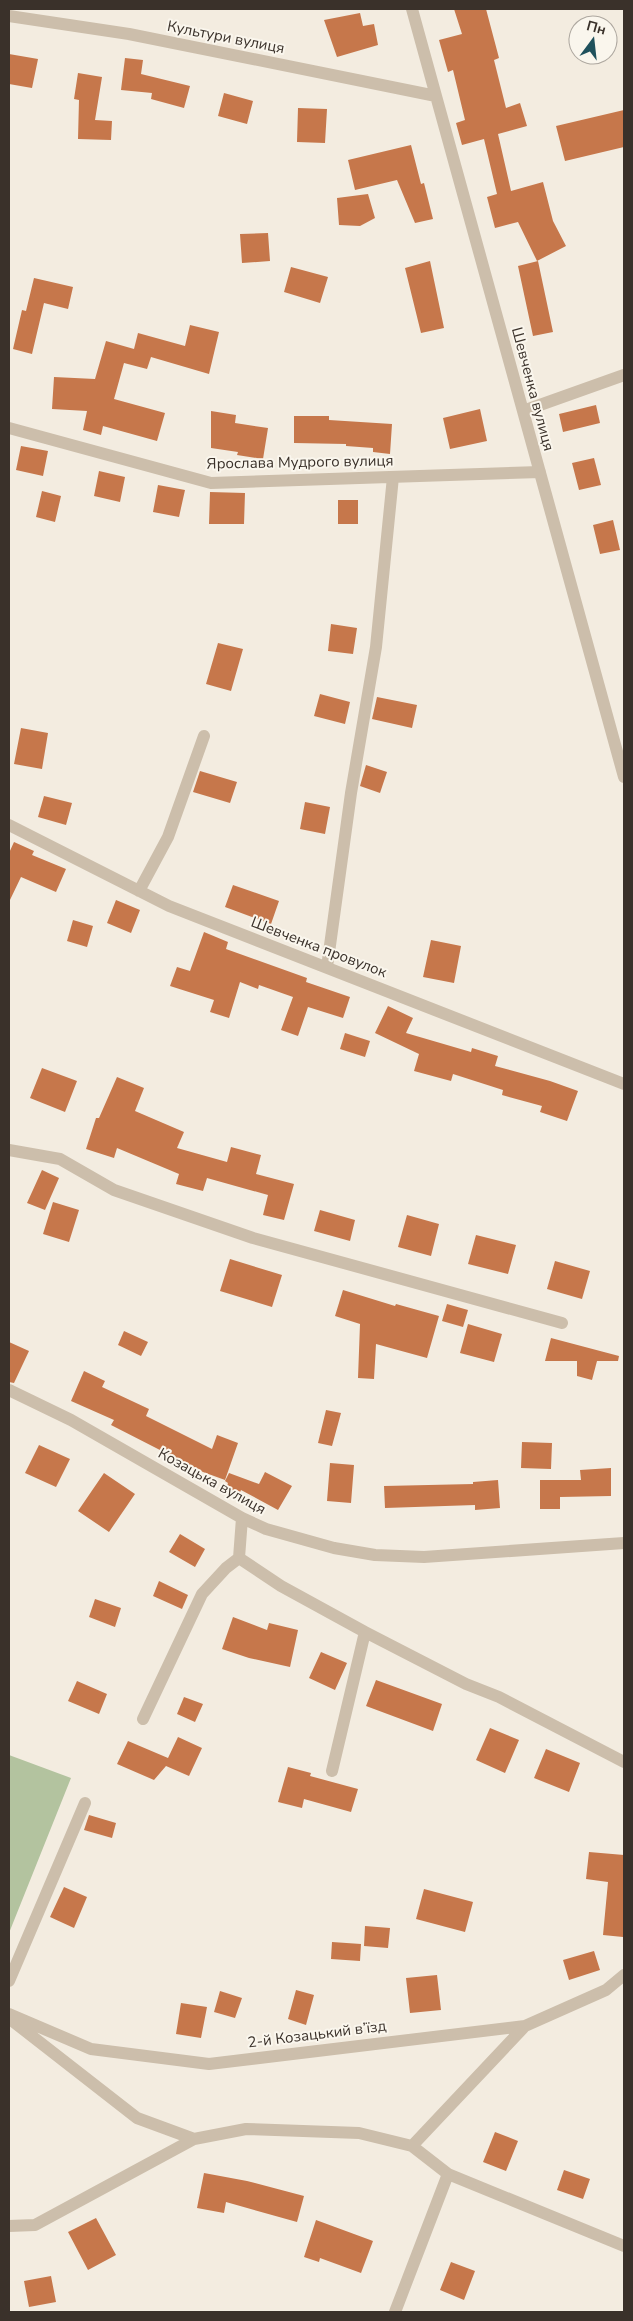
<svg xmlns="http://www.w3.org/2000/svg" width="633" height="2321" font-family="'Nunito Sans',sans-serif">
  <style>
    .green { fill: #b3c39f }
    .building { fill: #c6774b }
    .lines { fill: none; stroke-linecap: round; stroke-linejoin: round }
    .minor { stroke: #ccbeab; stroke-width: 12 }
    .labels { text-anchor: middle; stroke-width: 4; stroke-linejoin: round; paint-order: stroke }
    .street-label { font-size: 15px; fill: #3a312a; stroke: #faf6ed }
  </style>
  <rect width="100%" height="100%" fill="#f3ece0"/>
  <path class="green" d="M9 1755 71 1778 9 1933Z"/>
  <path class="building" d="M454 9H486L499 58 494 60 506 108 520 103 527 126 498 134 511 191 543 182 553 221 566 246 537 261 518 222 495 228 487 197 497 194 484 139 462 145 456 123 465 120 453 70 448 72 439 40 462 34Z
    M360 13 363 26 374 24 378 45 337 57 324 20Z
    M9 54 38 59 32 88 9 84Z
    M125 58 143 60 141 74 190 86 184 108 151 99 152 93 121 90Z
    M78 73 102 77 95 120 112 121 111 140 78 139 79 100 74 99Z
    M224 93 253 101 247 124 218 116Z
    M298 108 327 109 325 143 297 142Z
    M624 110V147L565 161 556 126Z
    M411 145 421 184 424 183 433 219 415 223 397 180 355 190 348 160Z
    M368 194 375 218 360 226 339 225 337 198Z
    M268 233 270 261 242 263 240 234Z
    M430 261 444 328 421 333 405 268Z
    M538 261 553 332 533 336 518 266Z
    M291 267 328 277 320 303 284 292Z
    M34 278 73 287 68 309 44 303 32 354 13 349 22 310 26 311Z
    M190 325 219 332 209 374 151 357 147 369 124 363 114 399 165 413 157 441 103 426 101 435 83 430 87 411 52 409 54 377 95 379 106 341 134 349 138 333 185 346Z
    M596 405 600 423 563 432 559 414Z
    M480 409 487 441 450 449 443 418Z
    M211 411 236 415 235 423 268 428 263 459 237 455 238 452 211 448Z
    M294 416H329V420L392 424 390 454 373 452V448L346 446V444L294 443Z
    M21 446 48 451 43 476 16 470Z
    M594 458 601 485 579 490 572 463Z
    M99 471 125 477 120 502 94 496Z
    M158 485 185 490 179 517 153 512Z
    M42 491 61 496 55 522 36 517Z
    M210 492 245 493 244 524H209Z
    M338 500H358V524H338Z
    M613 520 620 550 600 554 593 525Z
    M331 624 357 628 353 654 328 651Z
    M218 643 243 649 231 691 206 684Z
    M320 694 350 702 345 724 314 716Z
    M377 697 417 705 412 728 372 719Z
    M21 728 48 733 42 769 14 764Z
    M366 765 387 772 380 793 360 786Z
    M200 771 237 782 230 803 193 792Z
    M44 796 72 803 66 825 38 817Z
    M305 802 330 807 325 834 300 829Z
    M14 842 34 851 32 855 66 869 56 892 21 877 9 902V853Z
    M233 885 279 901 271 924 225 907Z
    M116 900 140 910 131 933 107 923Z
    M73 920 93 926 87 947 67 941Z
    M204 932 228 942 226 949 307 978 306 982 350 997 343 1018 308 1007 298 1036 281 1030 293 997 259 985 258 989 240 982 229 1018 210 1012 214 1000 170 986 177 967 190 971Z
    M431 940 461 946 454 983 423 977Z
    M388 1006 413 1018 406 1033 471 1052 472 1048 498 1056 495 1066 550 1081 578 1091 567 1121 540 1112 542 1106 502 1095 503 1090 453 1074 451 1081 414 1071 419 1054 375 1033Z
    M345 1033 370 1041 365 1057 340 1049Z
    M42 1068 77 1081 65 1112 30 1098Z
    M117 1077 144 1088 135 1111 184 1132 177 1148 227 1162 231 1147 261 1155 256 1174 294 1184 284 1220 263 1215 268 1195 207 1178 203 1191 176 1184 179 1174 117 1148 114 1158 86 1149 96 1118H99Z
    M42 1170 59 1178 45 1210 27 1203Z
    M53 1202 79 1210 69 1242 43 1234Z
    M320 1210 355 1220 350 1241 314 1231Z
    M407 1215 439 1224 431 1256 398 1247Z
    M476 1235 516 1245 508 1274 468 1264Z
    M230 1259 282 1275 272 1307 220 1291Z
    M555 1261 590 1271 582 1299 547 1289Z
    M343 1290 395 1306 396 1304 439 1316 427 1358 376 1344 374 1379 358 1378 360 1324 335 1316Z
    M447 1304 468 1310 463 1327 442 1321Z
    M468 1324 502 1334 494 1362 460 1353Z
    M124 1331 148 1342 141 1356 118 1345Z
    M551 1338 619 1356 618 1361H597L592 1380 577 1376V1361H545Z
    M9 1342 29 1351 14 1383 9 1382Z
    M84 1371 105 1381 102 1387 149 1409 146 1416 212 1449 217 1435 238 1443 225 1480 203 1472 111 1425 114 1420 71 1401Z
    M326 1410 341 1413 332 1446 318 1443Z
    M522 1442 552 1443 551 1469 521 1468Z
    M39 1445 70 1459 56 1487 25 1473Z
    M330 1463 354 1465 351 1503 327 1501Z
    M611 1468V1496L560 1497V1509H540V1480H581L580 1470Z
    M265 1472 292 1486 278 1510 241 1490 238 1497 225 1491 228 1483 225 1481 229 1473 259 1484Z
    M104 1473 135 1494 109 1532 78 1511Z
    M498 1480 500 1508 475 1510V1505L385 1508 384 1486 473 1484V1482Z
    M180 1534 205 1549 195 1567 169 1552Z
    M159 1581 188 1595 182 1609 153 1596Z
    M95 1599 121 1608 115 1627 89 1617Z
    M233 1617 267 1630 269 1623 298 1630 290 1667 249 1658 222 1649Z
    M321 1652 347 1663 335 1690 309 1678Z
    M376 1680 442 1704 433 1731 366 1706Z
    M77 1681 107 1694 99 1714 68 1701Z
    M184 1697 203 1704 195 1722 177 1714Z
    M490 1728 519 1740 505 1773 476 1760Z
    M178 1737 202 1748 189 1776 166 1766 154 1780 117 1764 128 1741 168 1758Z
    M546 1749 580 1763 569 1792 534 1778Z
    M288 1767 311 1773 310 1776 358 1789 351 1812 304 1799 302 1808 278 1802Z
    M89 1815 116 1823 112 1838 84 1830Z
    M589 1852 624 1855 623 1937 603 1935 608 1882 586 1879Z
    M64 1887 87 1897 74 1928 50 1917Z
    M424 1889 473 1902 465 1932 416 1919Z
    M365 1926 390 1928 388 1948 364 1946Z
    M332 1942 361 1944 360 1961 331 1959Z
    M594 1951 600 1970 569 1980 563 1960Z
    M437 1975 441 2010 410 2013 406 1978Z
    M296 1990 314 1995 306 2025 288 2019Z
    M220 1991 242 1998 235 2018 214 2012Z
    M181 2003 207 2007 201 2038 176 2034Z
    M495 2132 518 2141 506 2171 483 2162Z
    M564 2170 590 2179 583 2199 557 2190Z
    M204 2173 247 2181 304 2196 297 2222 226 2202 224 2213 197 2208Z
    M96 2218 116 2255 88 2270 68 2232Z
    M316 2220 373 2241 361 2273 320 2258 319 2262 304 2257Z
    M451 2262 475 2271 464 2300 440 2290Z
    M51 2276 56 2302 29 2307 24 2281Z"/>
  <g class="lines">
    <path class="minor" d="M412 9 624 777
      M9 16 129 34 436 96
      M523 411 624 375
      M9 428 211 483 540 472
      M9 825 169 906 624 1084
      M139 891 168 837 204 736
      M327 967 351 793 376 647 393 477
      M9 1150 60 1159 114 1190 253 1238 562 1323
      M9 1390 71 1420 242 1518 266 1529 334 1548 375 1555 424 1557 624 1543
      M242 1518 239 1558 281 1586 365 1632 466 1684 499 1697 624 1762
      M143 1719 202 1594 226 1568 239 1558
      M332 1771 365 1632
      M9 1981 85 1803
      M9 2014 91 2049 209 2064 525 2026 606 1990 624 1975
      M10 2019 137 2118 194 2139
      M412 2146 525 2026
      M9 2226 35 2225 194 2139 246 2129 359 2133 412 2146 448 2174 624 2246
      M395 2312 448 2174"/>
  </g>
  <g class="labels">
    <g class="street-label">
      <text transform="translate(226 37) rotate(11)" y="5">Культури вулиця</text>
      <text transform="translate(533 389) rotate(75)" y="5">Шевченка вулиця</text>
      <text transform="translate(300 462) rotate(-1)" y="5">Ярослава Мудрого вулиця</text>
      <text transform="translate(319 947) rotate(21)" y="5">Шевченка провулок</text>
      <text transform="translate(212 1481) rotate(29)" y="5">Козацька вулиця</text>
      <text transform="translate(317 2034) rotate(-7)" y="5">2-й Козацький в’їзд</text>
    </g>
  </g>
  <rect width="633" height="2321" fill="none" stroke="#3a312a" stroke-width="20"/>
  <g transform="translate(593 40) rotate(15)"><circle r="24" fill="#faf6ed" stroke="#ada79f"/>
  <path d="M0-4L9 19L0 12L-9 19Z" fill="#1f515c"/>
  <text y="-8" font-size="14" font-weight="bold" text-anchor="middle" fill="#3a312a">Пн</text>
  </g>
</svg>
